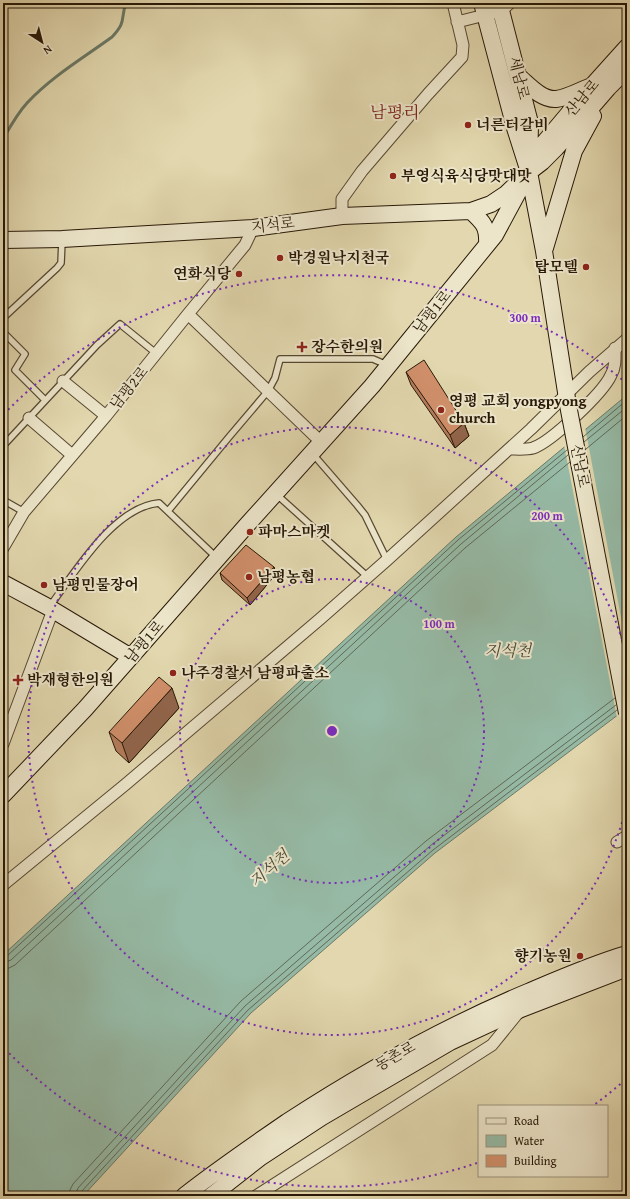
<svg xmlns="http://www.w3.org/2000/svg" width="630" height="1199" font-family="'Gentium Book Plus','Noto Serif KR',serif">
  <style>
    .water { fill: #96baa6; stroke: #6a7966 }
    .pier { fill: #e2d7ae }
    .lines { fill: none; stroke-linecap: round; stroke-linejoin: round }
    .shore { stroke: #5e6956; stroke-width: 1 }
    .stream { stroke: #6a7966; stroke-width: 3 }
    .lane-casing { stroke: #564831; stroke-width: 8 }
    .street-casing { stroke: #564831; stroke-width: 13 }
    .secondary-casing { stroke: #271807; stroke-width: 18 }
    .lane { stroke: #ece5ca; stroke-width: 5.5 }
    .street { stroke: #ece5ca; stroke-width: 11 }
    .secondary { stroke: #ece5ca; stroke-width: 16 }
    .secondary-bridge-casing { stroke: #271807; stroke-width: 18; stroke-linecap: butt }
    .secondary-bridge { stroke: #ece5ca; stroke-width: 16 }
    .wall { fill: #b47c5c; stroke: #271807 }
    .shaded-wall { fill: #92654b; stroke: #271807 }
    .building { fill: #d1906b; stroke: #271807 }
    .ring { fill: none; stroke: #7b2cbf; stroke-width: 2; stroke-dasharray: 2 4 }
    .poi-dot { fill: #8f2418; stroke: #ece5ca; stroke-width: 1.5 }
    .labels { text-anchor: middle; stroke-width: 4; stroke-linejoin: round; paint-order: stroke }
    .street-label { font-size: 15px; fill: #271807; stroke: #ece5ca }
    .poi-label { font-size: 15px; font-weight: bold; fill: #271807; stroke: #ece5ca; text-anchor: start }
    .water-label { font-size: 16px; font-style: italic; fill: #484937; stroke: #ece5ca }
    .quarter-label { font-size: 17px; fill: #7a1f14; stroke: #ece5ca }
    .centre { fill: #7b2cbf; stroke: #ece5ca; stroke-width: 2 }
    .ring-label { font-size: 12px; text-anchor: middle; font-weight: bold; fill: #7b2cbf; stroke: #ece5ca; stroke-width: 4; stroke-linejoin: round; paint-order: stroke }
  </style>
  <rect width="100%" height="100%" fill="#e2d7ae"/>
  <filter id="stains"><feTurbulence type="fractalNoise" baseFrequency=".005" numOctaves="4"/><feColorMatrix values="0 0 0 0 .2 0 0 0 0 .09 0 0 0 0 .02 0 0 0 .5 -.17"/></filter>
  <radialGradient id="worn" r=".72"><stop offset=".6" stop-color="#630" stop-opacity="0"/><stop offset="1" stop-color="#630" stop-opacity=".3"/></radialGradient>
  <path class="water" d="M627 395V708L435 853 251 1013 83 1196H3V955L456 537Z"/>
  <path class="pier" d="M585 427 627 649V711L617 718 564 445Z"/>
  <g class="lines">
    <path class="shore" d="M583 437 627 400
      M584 442 627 407
      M586 449 627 415
      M3 958 7 956 458 540 567 450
      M3 963 11 960 461 544 568 455
      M3 969 9 968 15 965 465 548 570 462
      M69 1196 70 1190 73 1184 241 1001 426 841 615 698
      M75 1196 78 1188 245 1006 430 846 616 705
      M80 1196 81 1192 248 1010 433 850 617 710"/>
    <path class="stream" d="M3 139C10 127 17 114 27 103 51 77 83 58 112 37 127 21 120 20 126 3"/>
    <defs>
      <path id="lane" d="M3 318 57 268 61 263 62 241
        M3 332 25 354 15 370 45 400
        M3 446 97 345 120 324 157 354
        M312 453 357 505 365 515 387 560
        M276 494 368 577
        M3 500 24 512
        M168 511 229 437 268 391 275 378 280 359H373L387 365
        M50 606C75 572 114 507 159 503L216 557"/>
      <path id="street" d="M457 22 501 11 510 3
        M342 216V199L362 171 428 94 462 57 463 45 453 3
        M188 314 321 442
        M63 381 106 416
        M29 418 72 455
        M509 449C516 449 526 450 533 448 551 442 603 393 611 375 616 367 615 357 615 348
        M3 548 24 512 106 416 188 314 245 245 253 228
        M3 744 53 610
        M617 842 627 836
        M3 885 126 784 320 619 387 560 531 429 589 372 627 339
        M256 1196 492 1045 518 1013"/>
      <path id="secondary" d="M482 3 515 128 529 172 530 123 499 3
        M518 76C528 84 541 100 556 99 566 98 579 91 589 87
        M529 172 544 251 568 405
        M471 211C483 222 488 227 487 244
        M3 240 62 239 253 228 342 216 471 211 491 204 506 194 529 172 542 162 556 148 608 88 627 69
        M545 248 574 151 593 116
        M3 583 48 607 131 657
        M3 795 85 709 246 526 372 386 495 235 529 172 538 150 591 87 627 47
        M184 1196C217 1170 252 1146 287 1122 364 1072 444 1027 528 992 561 978 593 964 627 954
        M211 1196 261 1157 322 1117 450 1042 521 1009 627 968"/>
    </defs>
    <use href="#lane" class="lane-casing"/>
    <use href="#street" class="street-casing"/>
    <use href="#secondary" class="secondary-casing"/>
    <use href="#lane" class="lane"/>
    <use href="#street" class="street"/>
    <use href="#secondary" class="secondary"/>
    <defs>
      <path id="secondary-bridge" d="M568 405 627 713"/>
    </defs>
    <use href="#secondary-bridge" class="secondary-bridge-casing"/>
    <use href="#secondary-bridge" class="secondary-bridge"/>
  </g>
  <path class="wall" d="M406 372 464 423 469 436 455 448 411 385Z
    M274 567 276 574 250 605 222 580 220 573Z
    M179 708 129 763 116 751 109 732Z"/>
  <path class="shaded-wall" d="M464 423 469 436 455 448 450 435Z
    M274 567 276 574 250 605 247 598Z
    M172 688 179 708 129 763 122 743Z"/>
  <path class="building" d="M424 360 464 423 450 435 406 372Z
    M246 545 274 567 247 598 220 573Z
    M159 677 172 688 122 743 109 732Z"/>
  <g class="ring">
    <circle cx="332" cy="731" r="152"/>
    <path d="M627 805A304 304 0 1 1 627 657"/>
    <path d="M625 1080A456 456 0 0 1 594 1105M477 1163A456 456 0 0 1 4 1048M4 414A456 456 0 0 1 625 382"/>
  </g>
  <g class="poi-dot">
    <circle cx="468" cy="125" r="4"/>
    <circle cx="393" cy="176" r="4"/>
    <circle cx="280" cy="258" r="4"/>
    <circle cx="586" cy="267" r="4"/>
    <circle cx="239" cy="274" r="4"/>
    <path d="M300 341h4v4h4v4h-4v4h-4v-4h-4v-4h4z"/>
    <circle cx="441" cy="410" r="4"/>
    <circle cx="250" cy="532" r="4"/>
    <circle cx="249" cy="577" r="4"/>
    <circle cx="44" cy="585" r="4"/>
    <circle cx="173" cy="673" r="4"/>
    <path d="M16 674h4v4h4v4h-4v4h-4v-4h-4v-4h4z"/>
    <circle cx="580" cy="956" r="4"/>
  </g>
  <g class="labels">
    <g class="street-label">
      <text transform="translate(519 78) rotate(76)" y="5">세남로</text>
      <text transform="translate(582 98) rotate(-49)" y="5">산남로</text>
      <text transform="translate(273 225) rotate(-7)" y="5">지석로</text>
      <text transform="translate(432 312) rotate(-51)" y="5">남평1로</text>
      <text transform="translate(129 388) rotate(-51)" y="5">남평2로</text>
      <text transform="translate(580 466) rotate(79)" y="5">산남로</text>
      <text transform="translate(144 642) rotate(-49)" y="5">남평1로</text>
      <text transform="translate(395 1056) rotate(-29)" y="5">동촌로</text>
    </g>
    <g class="poi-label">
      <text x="476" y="130">너른터갈비</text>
      <text x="401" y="181">부영식육식당맛대맛</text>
      <text x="288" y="263">박경원낙지천국</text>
      <text x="578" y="272" text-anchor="end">탑모텔</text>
      <text x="231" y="279" text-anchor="end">연화식당</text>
      <text x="311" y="352">장수한의원</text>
      <text x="449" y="406">영평 교회 yongpyong<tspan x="449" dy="17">church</tspan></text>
      <text x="258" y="537">파마스마켓</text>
      <text x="257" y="582">남평농협</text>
      <text x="52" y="590">남평민물장어</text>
      <text x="181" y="678">나주경찰서 남평파출소</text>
      <text x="27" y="685">박재형한의원</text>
      <text x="572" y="961" text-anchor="end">향기농원</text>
    </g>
    <g class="water-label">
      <text x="508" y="656">지석천</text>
      <text transform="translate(269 868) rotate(-41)" y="6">지석천</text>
    </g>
    <g class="quarter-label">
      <text x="395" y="118">남평리</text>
    </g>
  </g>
  <circle cx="332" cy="731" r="6" class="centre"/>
  <g class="ring-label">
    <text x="525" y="322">300 m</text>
    <text x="547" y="520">200 m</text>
    <text x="439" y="628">100 m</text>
  </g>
  <rect width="630" height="1199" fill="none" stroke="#e2d7ae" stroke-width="16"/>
  <rect x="4" y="4" width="622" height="1191" fill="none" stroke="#271807" stroke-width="2"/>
  <rect x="8" y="8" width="614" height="1183" fill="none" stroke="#271807"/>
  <rect x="478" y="1105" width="130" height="72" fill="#ece5ca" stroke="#9d937c"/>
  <rect x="486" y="1118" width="20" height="6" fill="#ece5ca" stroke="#9d937c"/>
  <text x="514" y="1125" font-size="12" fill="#271807">Road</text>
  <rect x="486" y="1135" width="20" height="12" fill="#96baa6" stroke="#9d937c"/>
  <text x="514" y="1145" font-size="12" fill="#271807">Water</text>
  <rect x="486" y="1155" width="20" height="12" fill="#d1906b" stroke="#9d937c"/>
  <text x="514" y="1165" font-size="12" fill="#271807">Building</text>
  <g transform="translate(42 42) rotate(144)" stroke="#ece5ca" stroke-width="3" paint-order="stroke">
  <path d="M0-3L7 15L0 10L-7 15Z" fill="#271807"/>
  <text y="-6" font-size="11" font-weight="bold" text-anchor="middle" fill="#271807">N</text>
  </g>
  <rect width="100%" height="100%" filter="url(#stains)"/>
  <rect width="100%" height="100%" fill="url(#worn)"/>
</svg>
